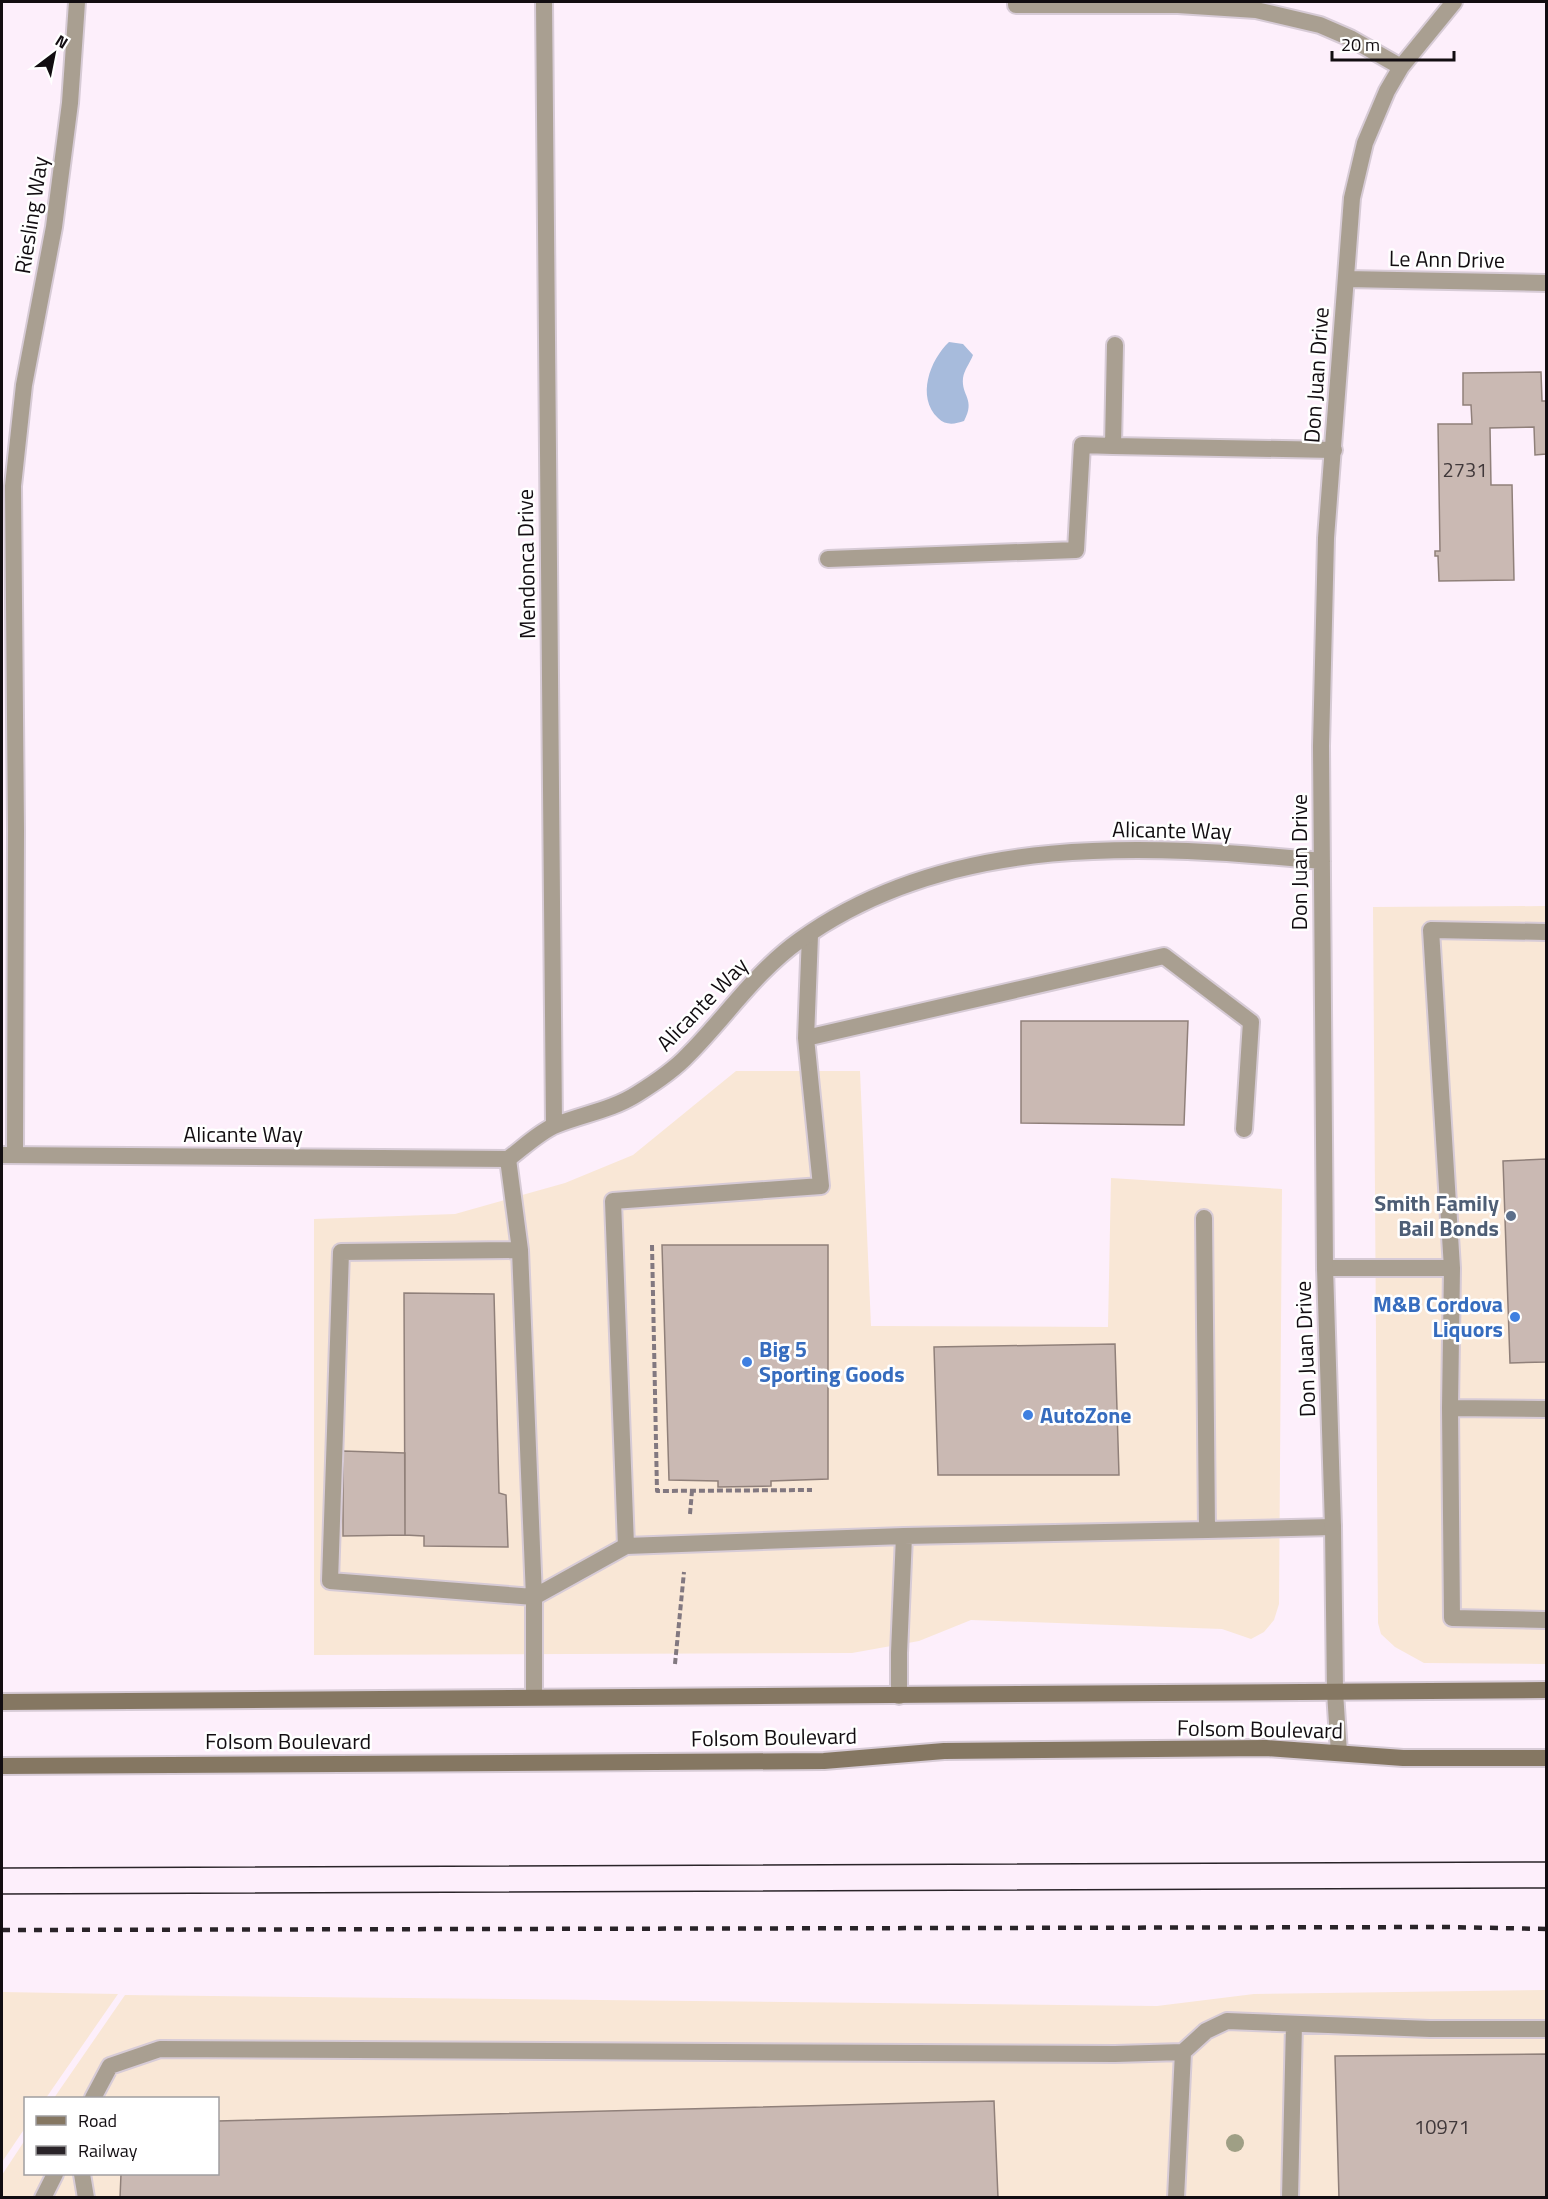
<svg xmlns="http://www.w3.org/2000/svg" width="1548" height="2199" font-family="'Titillium Web',sans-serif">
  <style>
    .commercial { fill: #f9e7d6 }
    .water { fill: #a7bbdc }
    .building { fill: #cab9b3; stroke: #90807a; stroke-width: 1.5 }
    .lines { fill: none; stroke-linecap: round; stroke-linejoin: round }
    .service-casing { stroke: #d7cbd6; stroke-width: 20 }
    .minor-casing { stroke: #d7cbd6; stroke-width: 20 }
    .secondary-casing { stroke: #d7cbd6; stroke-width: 20 }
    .path { stroke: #827880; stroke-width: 4; stroke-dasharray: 6 3; stroke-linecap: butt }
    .service { stroke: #a99f91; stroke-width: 16 }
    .minor { stroke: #a99f91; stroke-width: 16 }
    .secondary { stroke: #857762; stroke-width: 16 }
    .tram { stroke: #2a2429; stroke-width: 1.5 }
    .rail { stroke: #2a2429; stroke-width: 4.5; stroke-dasharray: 8 8; stroke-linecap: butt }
    .tree { fill: #9f9f85 }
    .service-dot { fill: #5c6f8a; stroke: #fff; stroke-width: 2 }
    .shop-dot { fill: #3f7fe0; stroke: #fff; stroke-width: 2 }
    .labels { text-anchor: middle; stroke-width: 5; stroke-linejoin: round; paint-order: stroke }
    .number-label { font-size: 20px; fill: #40383a }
    .street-label { font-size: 22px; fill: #120d11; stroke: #fff }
    .service-label { font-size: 22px; font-weight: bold; fill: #4e5e75; stroke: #fff; text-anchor: end }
    .shop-label { font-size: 22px; font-weight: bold; fill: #366cbe; stroke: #fff; text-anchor: start }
  </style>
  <rect width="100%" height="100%" fill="#fdeffb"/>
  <path class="commercial" d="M1546 906V1664L1424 1663 1395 1647 1381 1634 1378 1623 1373 907Z
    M736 1071H860L871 1326 1108 1327 1111 1178 1282 1189 1279 1604 1274 1620 1264 1632 1251 1639 1222 1629 971 1620 919 1641 852 1653 314 1655V1219L455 1214 565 1183 633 1155Z
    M1546 1990V2197L2 2198V2175L25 2140 26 2174H218V2098H54L125 1995 1157 2006 1254 1994Z
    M2 1992 118 1994 46 2098H26L25 2128 2 2162Z"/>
  <path class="water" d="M949 342 963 344 973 355C970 363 964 370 963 378 961 396 976 399 964 421 955 424 946 426 938 418 916 397 930 360 949 342Z"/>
  <path class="building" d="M1541 372 1542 401H1546V454L1535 455 1534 427 1490 428 1491 485H1512L1514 580 1439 581 1438 556H1435V551H1440L1438 424H1472L1471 405H1463V373Z
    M1021 1021H1188L1184 1125 1021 1123Z
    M1546 1159V1362L1510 1363 1503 1161Z
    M662 1245H828V1479L771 1481V1486L718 1487V1481L669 1480Z
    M404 1293 494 1294 499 1493 506 1495 508 1547 424 1546V1536L405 1535Z
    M1115 1344 1119 1475H938L934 1347Z
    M343 1451 405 1453V1535L343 1536Z
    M1546 2054V2198H1339L1335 2056Z
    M994 2101 998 2198H120L121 2174H218V2121Z"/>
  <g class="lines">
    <defs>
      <path id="service" d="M1115 345 1113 446 1334 450
        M828 559 1076 550 1082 445 1113 446
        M806 1038 1164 956 1251 1022 1244 1129
        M508 1159 520 1250 534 1597V1697
        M520 1250 341 1252 330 1581 534 1597 626 1546 904 1536
        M1325 1268H1452L1431 930 1546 932
        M1452 1268 1450 1408 1452 1618 1546 1620
        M1450 1408 1546 1409
        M1207 1530 1333 1527
        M626 1546 613 1201 821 1186 806 1038 810 935
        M899 1696V1653L904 1536 1207 1530 1204 1218
        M93 2098 110 2066 160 2049 1115 2054 1183 2052 1206 2031 1227 2021 1430 2029H1546
        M82 2174 86 2198
        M43 2198 55 2174
        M1176 2198 1183 2052
        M1290 2198 1294 2024"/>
      <path id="minor" d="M544 2 554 1126
        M1016 2V5H1178L1256 10 1320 25 1350 38 1401 67
        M1346 279 1546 283
        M2 1155 508 1159C523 1148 539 1132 556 1125 583 1114 612 1110 637 1094 653 1084 676 1068 688 1055 726 1017 755 972 800 940 950 832 1147 844 1322 861
        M15 1155 16 830 13 486 24 385 54 227 70 103 77 2
        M1339 1753 1335 1692 1333 1527 1325 1268 1321 746 1326 538 1352 198 1365 143 1387 91 1401 67 1454 2"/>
      <path id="secondary" d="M2 1702 1546 1690
        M2 1766 824 1761 944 1751 1266 1748 1403 1758H1546"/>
    </defs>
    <use href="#service" class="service-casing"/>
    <use href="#minor" class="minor-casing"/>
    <use href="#secondary" class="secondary-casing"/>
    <path class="path" d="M652 1245 657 1491 812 1490
      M690 1514 692 1491
      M675 1664 684 1572"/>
    <use href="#service" class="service"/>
    <use href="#minor" class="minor"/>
    <use href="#secondary" class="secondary"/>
    <path class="tram" d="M2 1868 1546 1862
      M2 1894 1546 1888"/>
    <path class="rail" d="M2 1930 1447 1927 1546 1929"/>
  </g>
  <circle class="tree" cx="1235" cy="2143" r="9"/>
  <circle class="service-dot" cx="1511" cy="1216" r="6"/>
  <g class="shop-dot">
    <circle cx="1515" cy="1317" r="6"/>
    <circle cx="747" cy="1362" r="6"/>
    <circle cx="1028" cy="1415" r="6"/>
  </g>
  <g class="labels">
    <g class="number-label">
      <text x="1465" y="477">2731</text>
      <text x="1442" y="2134">10971</text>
    </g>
    <g class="street-label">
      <text transform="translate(31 215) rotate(-81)" y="8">Riesling Way</text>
      <text transform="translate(1447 259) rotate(1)" y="8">Le Ann Drive</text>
      <text transform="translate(1316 375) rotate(-86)" y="8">Don Juan Drive</text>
      <text transform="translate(526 564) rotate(-91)" y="8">Mendonca Drive</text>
      <text transform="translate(1172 830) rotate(1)" y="8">Alicante Way</text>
      <text transform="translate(1299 862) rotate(-90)" y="8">Don Juan Drive</text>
      <text transform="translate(702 1004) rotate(-46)" y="8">Alicante Way</text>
      <text x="243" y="1142">Alicante Way</text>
      <text transform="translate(1305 1349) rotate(-92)" y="8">Don Juan Drive</text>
      <text transform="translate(1260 1729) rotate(1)" y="8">Folsom Boulevard</text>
      <text transform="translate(774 1737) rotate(-1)" y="8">Folsom Boulevard</text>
      <text x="288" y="1749">Folsom Boulevard</text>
    </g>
    <g class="service-label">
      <text x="1499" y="1211">Smith Family<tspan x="1499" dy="25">Bail Bonds</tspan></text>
    </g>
    <g class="shop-label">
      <text x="1503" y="1312" text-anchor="end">M&amp;B Cordova<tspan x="1503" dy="25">Liquors</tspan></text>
      <text x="759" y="1357">Big 5<tspan x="759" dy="25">Sporting Goods</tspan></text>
      <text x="1040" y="1423">AutoZone</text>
    </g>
  </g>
  <rect width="1548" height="2199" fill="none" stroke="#120d11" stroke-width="6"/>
  <rect x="24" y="2097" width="195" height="78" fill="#ffffff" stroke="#a09ea0" stroke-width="1.5"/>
  <rect x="36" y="2116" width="30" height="9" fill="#857762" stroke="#a09ea0" stroke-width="1.5"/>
  <text x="78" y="2127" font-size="18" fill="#120d11">Road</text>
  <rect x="36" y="2146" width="30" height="9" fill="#2a2429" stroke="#a09ea0" stroke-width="1.5"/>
  <text x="78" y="2157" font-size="18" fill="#120d11">Railway</text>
  <g transform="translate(54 54) rotate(32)" stroke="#ffffff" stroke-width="4.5" paint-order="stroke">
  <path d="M0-4.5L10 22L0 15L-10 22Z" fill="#120d11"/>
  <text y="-9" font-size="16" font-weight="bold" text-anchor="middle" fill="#120d11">N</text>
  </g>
  <path d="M1332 51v9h122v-9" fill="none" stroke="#120d11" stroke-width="3"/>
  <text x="1341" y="51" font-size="18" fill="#120d11" stroke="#ffffff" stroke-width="4.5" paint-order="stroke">20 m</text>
</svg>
